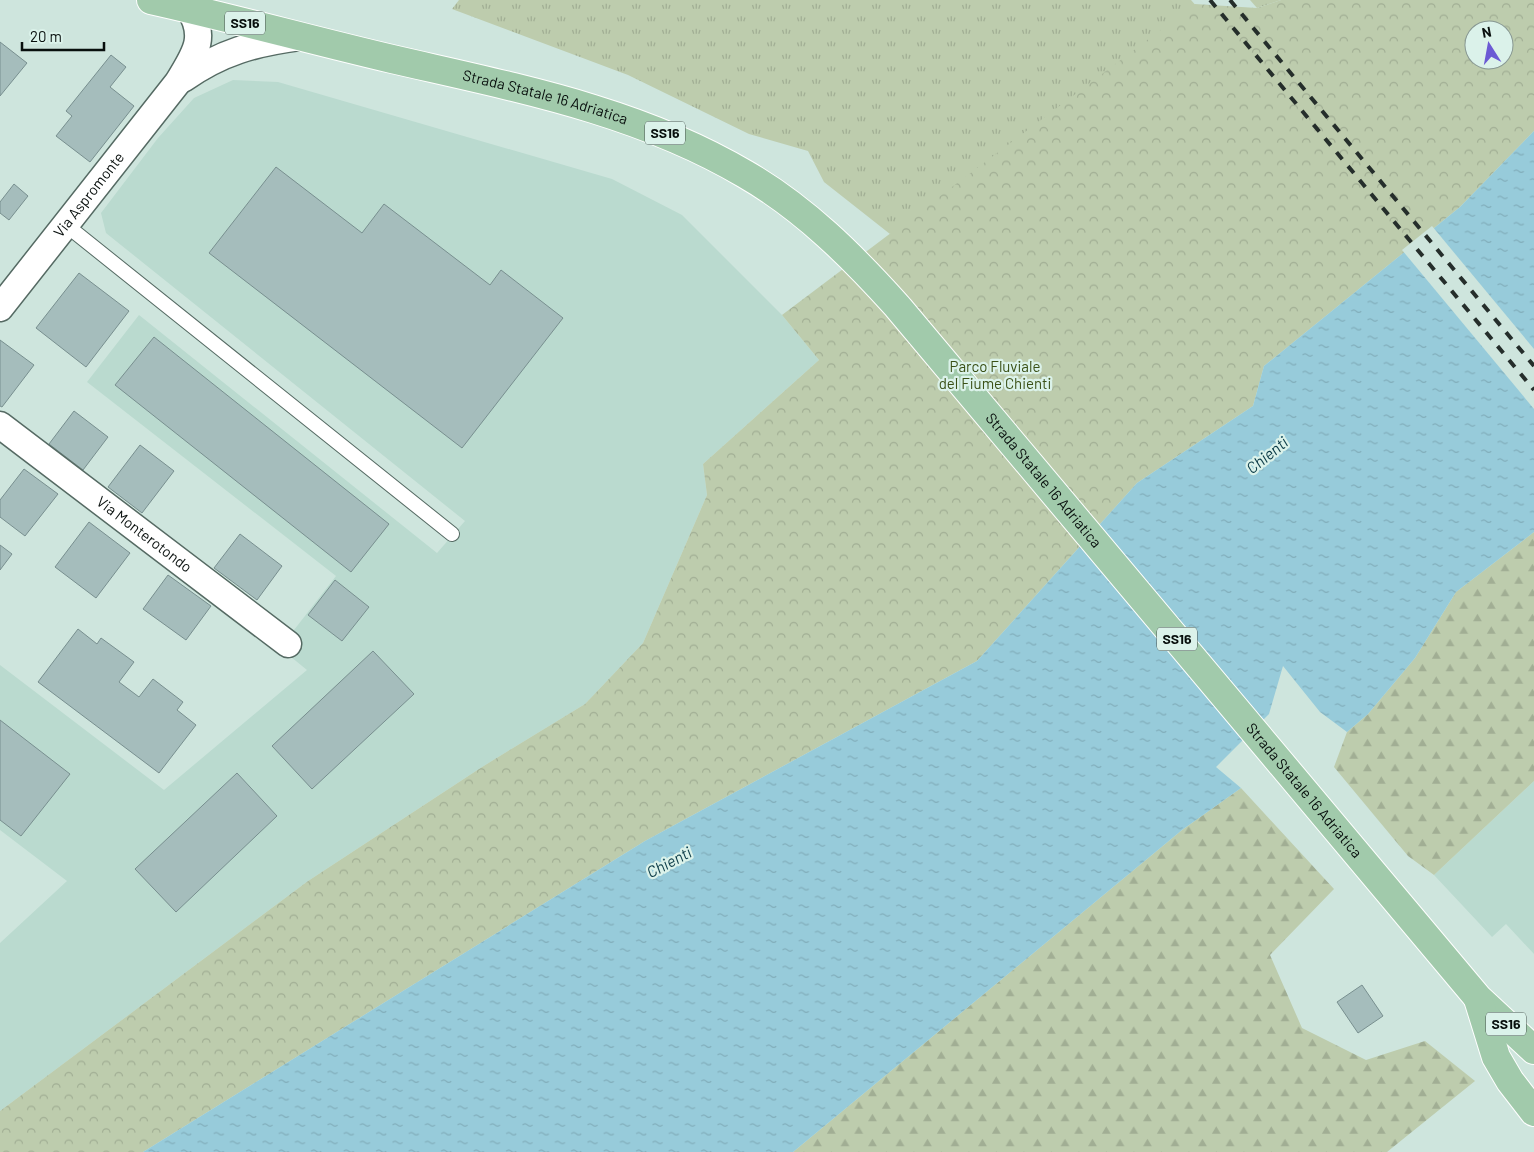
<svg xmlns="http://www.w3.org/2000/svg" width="1534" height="1152" font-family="Barlow,sans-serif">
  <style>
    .built { fill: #badacf }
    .grass { fill: url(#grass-tufts) }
    .forest { fill: url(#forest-firs) }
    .park { fill: url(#park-crowns); fill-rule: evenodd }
    .water { fill: url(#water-ripples) }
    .pier { fill: #cee5dd }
    .building { fill: #a5bdbc; stroke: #788f8f }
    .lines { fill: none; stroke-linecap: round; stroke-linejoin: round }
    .service-casing { stroke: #556a63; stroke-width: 16 }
    .minor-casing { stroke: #556a63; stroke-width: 29 }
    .primary-casing { stroke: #fff; stroke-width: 30 }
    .service { stroke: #fff; stroke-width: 14 }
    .minor { stroke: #fff; stroke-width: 26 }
    .primary { stroke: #a1caab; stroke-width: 28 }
    .rail { stroke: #252e2b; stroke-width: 4; stroke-dasharray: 9 9; stroke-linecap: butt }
    .labels { text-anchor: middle; stroke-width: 4.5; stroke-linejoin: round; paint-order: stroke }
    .shield { fill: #dbf2ea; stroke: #47534f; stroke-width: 1 }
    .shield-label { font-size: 14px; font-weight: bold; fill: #080f0d }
    .street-label { font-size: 15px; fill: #080f0d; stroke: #dbf2ea }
    .park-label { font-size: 15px; fill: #3a5016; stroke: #dbf2ea }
    .water-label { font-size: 16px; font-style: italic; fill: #0b3b47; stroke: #dbf2ea }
  </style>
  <defs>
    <pattern id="grass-tufts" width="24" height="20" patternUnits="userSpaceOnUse" patternTransform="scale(1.25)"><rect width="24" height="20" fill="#bdccad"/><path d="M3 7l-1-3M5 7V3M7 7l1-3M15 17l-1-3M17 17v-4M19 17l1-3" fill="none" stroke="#a1ae94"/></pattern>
    <pattern id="forest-firs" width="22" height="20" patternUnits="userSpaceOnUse" patternTransform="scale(1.25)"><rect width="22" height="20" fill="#bdccad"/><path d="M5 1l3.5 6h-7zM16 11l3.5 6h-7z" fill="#a1ae94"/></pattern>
    <pattern id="park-crowns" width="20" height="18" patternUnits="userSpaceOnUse" patternTransform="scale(1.25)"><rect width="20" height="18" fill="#bdccad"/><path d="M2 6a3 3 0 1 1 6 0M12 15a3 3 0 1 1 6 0" fill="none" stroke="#a1ae94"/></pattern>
    <pattern id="water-ripples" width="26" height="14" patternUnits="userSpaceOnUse" patternTransform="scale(1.25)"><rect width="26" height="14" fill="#97cbda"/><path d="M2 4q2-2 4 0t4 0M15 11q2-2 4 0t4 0" fill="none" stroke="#81adba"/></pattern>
  </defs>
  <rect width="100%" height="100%" fill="#cee5dd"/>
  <path class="built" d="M233 80 278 82 612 179 682 215 782 315 819 360 703 464 707 495 643 643 585 704 482 767 308 881 0 1111V943L67 881 0 830V665L164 790 307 670 280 648 336 576 87 382 139 315 437 553 465 521 106 233 101 213 158 138 194 98Z
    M1534 781V954L1506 924 1492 937 1434 875Z"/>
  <path class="grass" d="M459 0H1191L1250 67 890 234 824 182 808 151 749 134 628 75 452 9Z
    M1250 0H1281L1257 8Z"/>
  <path class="forest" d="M1534 532V781L1434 875 1408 856 1334 767 1347 732 1368 714 1415 658 1456 592Z
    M1241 788 1334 889 1270 955 1302 1028 1366 1060 1425 1041 1475 1081 1387 1152H793L1182 830Z"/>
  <path class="park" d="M1281 0H1534V131L1460 207 1264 366 1253 406 1137 483 977 661 645 841 143 1152H0V1111L308 881 482 767 585 704 643 643 707 495 703 464 819 360 782 315 1195 4 1257 8ZM1474 30H1504V60H1474Z"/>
  <path class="water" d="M1534 131V532L1456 592 1415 658 1368 714 1347 732 1320 712 1283 666 1269 714 1216 767 1241 788 1182 830 793 1152H143L645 841 977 661 1137 483 1253 406 1264 366 1460 207Z"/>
  <path class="pier" d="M1432 226 1534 349V409L1402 250Z"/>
  <path class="building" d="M0 42 27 63 0 96Z
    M111 55 126 67 110 87 134 106 90 162 56 136 72 116 66 111Z
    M276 167 362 233 384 204 490 285 501 270 563 318 462 448 209 253Z
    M14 184 28 196 9 220 0 213V202Z
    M79 273 129 311 86 367 36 328Z
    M154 337 389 524 351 572 115 385Z
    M0 340 34 365 2 407 0 406Z
    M74 411 108 437 83 470 49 444Z
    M140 445 174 471 142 513 108 487Z
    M24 469 58 494 25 536 0 517V500Z
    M89 522 130 553 96 598 55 567Z
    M240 534 282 566 257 600 214 568Z
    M0 545 12 554 0 570Z
    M168 575 211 606 186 640 143 609Z
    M335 580 369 607 342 641 308 615Z
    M78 629 97 644 101 638 134 662 119 682 139 697 153 679 183 702 177 710 196 725 159 773 38 682Z
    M373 651 414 694 312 789 272 746Z
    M0 720 70 774 21 836 0 820Z
    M237 773 277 816 176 912 135 869Z
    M1362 985 1383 1016 1358 1033 1337 1002Z"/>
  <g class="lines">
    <defs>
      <path id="service" d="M66 225 452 534"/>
      <g id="minor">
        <path d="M183 79C221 52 255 43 300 37"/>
        <path id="s1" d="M0 308 178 82C194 55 208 38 189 8"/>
        <path id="s2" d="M0 425 288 644"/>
      </g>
      <g id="primary">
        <path id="s3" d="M151 0C232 18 311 40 392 59 513 87 637 110 745 174 804 208 852 256 897 306L1478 998 1534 1050"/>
        <path d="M1478 999 1496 1057 1510 1081 1534 1112"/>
      </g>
    </defs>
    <use href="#service" class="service-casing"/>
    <use href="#minor" class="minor-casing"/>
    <use href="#primary" class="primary-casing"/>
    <use href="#service" class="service"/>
    <use href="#minor" class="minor"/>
    <use href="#primary" class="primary"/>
    <path class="rail" d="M1210 0 1534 390
      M1230 0 1534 366"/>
  </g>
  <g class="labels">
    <g class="shield">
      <rect x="225" y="11.5" width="40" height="23" rx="4"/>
      <rect x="645" y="121.5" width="40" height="23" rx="4"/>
      <rect x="1157" y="627.5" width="40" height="23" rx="4"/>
      <rect x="1486" y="1012.5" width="40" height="23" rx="4"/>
    </g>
    <g class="shield-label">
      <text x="245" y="28">SS16</text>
      <text x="665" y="138">SS16</text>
      <text x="1177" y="644">SS16</text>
      <text x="1506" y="1029">SS16</text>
    </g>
    <g class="street-label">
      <text dy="5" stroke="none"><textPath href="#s3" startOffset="406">Strada Statale 16 Adriatica</textPath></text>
      <text dy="5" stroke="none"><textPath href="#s1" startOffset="144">Via Aspromonte</textPath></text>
      <text dy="5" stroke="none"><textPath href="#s3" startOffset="1051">Strada Statale 16 Adriatica</textPath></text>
      <text dy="5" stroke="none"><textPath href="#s2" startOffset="181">Via Monterotondo</textPath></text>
      <text dy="5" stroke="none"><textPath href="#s3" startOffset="1456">Strada Statale 16 Adriatica</textPath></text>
    </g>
    <g class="park-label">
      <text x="995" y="372">Parco Fluviale<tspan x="995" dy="17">del Fiume Chienti</tspan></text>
    </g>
    <g class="water-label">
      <text transform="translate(1267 455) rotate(-39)" y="6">Chienti</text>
      <text transform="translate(669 862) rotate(-28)" y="6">Chienti</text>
    </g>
  </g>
  <g transform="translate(1489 45) rotate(349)"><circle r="24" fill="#dbf2ea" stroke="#879792"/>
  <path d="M0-4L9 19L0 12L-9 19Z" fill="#6b5ad4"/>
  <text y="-8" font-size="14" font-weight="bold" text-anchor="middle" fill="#080f0d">N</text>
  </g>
  <path d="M22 42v8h82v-8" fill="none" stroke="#080f0d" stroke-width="2.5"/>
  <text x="30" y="42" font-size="15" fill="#080f0d" stroke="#dbf2ea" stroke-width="4" paint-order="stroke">20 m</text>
</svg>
